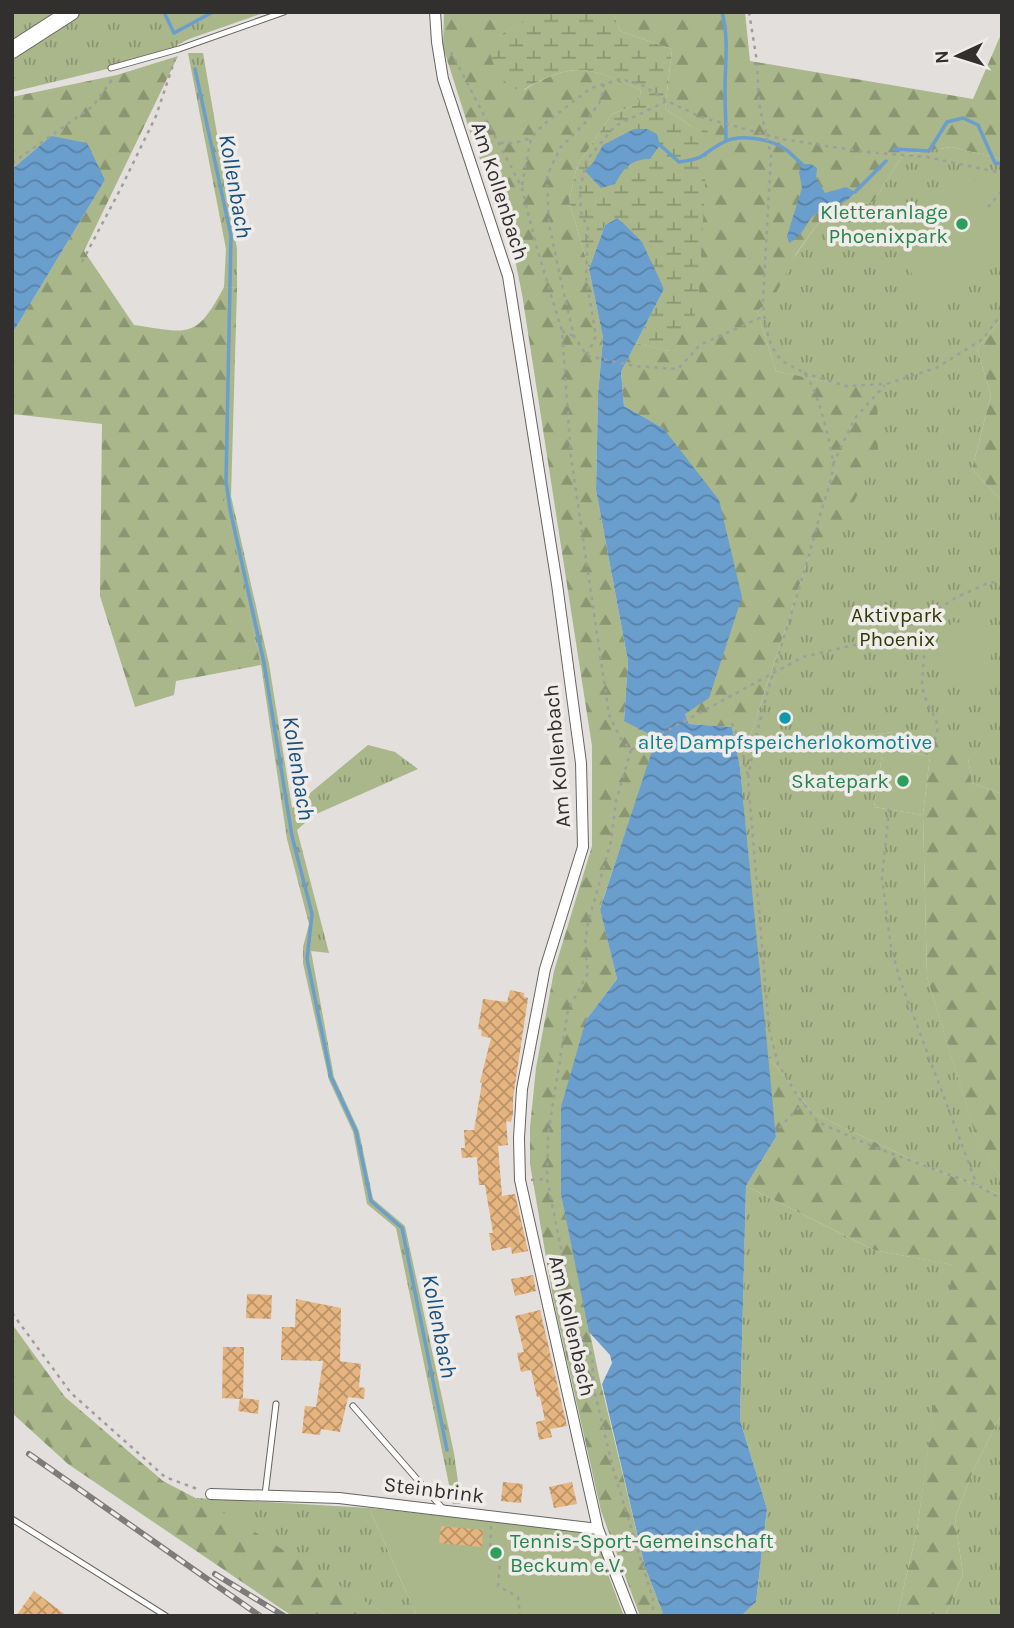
<svg xmlns="http://www.w3.org/2000/svg" width="1014" height="1628" font-family="Karla,sans-serif">
  <style>
    .grass { fill: url(#grass-tufts) }
    .forest { fill: url(#forest-firs) }
    .wetland { fill: url(#wetland-marsh) }
    .garden { fill: #a9b78a }
    .water { fill: url(#water-waves) }
    .lines { fill: none; stroke-linecap: round; stroke-linejoin: round }
    .stream { stroke: #6a9ecd; stroke-width: 3.5 }
    .building { fill: url(#building-cross-hatch) }
    .service-casing { stroke: #676562; stroke-width: 7 }
    .minor-casing { stroke: #676562; stroke-width: 12 }
    .primary-casing { stroke: #676562; stroke-width: 18 }
    .path { stroke: #a09e9c; stroke-width: 2.5; stroke-dasharray: 3.5 5; stroke-linecap: butt }
    .service { stroke: #fff; stroke-width: 5 }
    .minor { stroke: #fff; stroke-width: 10 }
    .primary { stroke: #fff; stroke-width: 16 }
    .rail-casing { stroke: #7e7c7b; stroke-width: 6 }
    .rail { stroke: #f0ece9; stroke-width: 3.5; stroke-dasharray: 10; stroke-linecap: butt }
    .leisure-dot { fill: #2e9e5b; stroke: #f0ece9; stroke-width: 2.5 }
    .culture-dot { fill: #0f9aa8; stroke: #f0ece9; stroke-width: 2.5 }
    .labels { text-anchor: middle; stroke-width: 7; stroke-linejoin: round; paint-order: stroke }
    .street-label { font-size: 21px; fill: #31302f; stroke: #f0ece9 }
    .leisure-label { font-size: 21px; fill: #27864d; stroke: #f0ece9; text-anchor: end }
    .park-label { font-size: 21px; fill: #303b0a; stroke: #f0ece9 }
    .culture-label { font-size: 21px; fill: #0d838f; stroke: #f0ece9 }
    .water-label { font-size: 23px; font-style: italic; fill: #17517f; stroke: #f0ece9 }
  </style>
  <defs>
    <pattern id="grass-tufts" width="24" height="20" patternUnits="userSpaceOnUse" patternTransform="scale(1.75)"><rect width="24" height="20" fill="#a9b78a"/><path d="M3 7l-1-3M5 7V3M7 7l1-3M15 17l-1-3M17 17v-4M19 17l1-3" fill="none" stroke="#8a9571"/></pattern>
    <pattern id="forest-firs" width="22" height="20" patternUnits="userSpaceOnUse" patternTransform="scale(1.75)"><rect width="22" height="20" fill="#a9b78a"/><path d="M5 1l3.5 6h-7zM16 11l3.5 6h-7z" fill="#8a9571"/></pattern>
    <pattern id="wetland-marsh" width="20" height="14" patternUnits="userSpaceOnUse" patternTransform="scale(1.75)"><rect width="20" height="14" fill="#a9b78a"/><path d="M1 5h8M5 5V1M11 12h8M15 12V8" fill="none" stroke="#8a9571"/></pattern>
    <pattern id="water-waves" width="16" height="10" patternUnits="userSpaceOnUse" patternTransform="scale(1.75)"><rect width="16" height="10" fill="#6a9ecd"/><path d="M0 5q4-4 8 0t8 0" fill="none" stroke="#5881a7"/></pattern>
    <pattern id="building-cross-hatch" width="8" height="8" patternUnits="userSpaceOnUse" patternTransform="scale(1.75)"><rect width="8" height="8" fill="#e5b47f"/><path d="M0 0l8 8M0 8l8-8" fill="none" stroke="#ba9368"/></pattern>
  </defs>
  <rect width="100%" height="100%" fill="#e2dfdc"/>
  <path class="grass" d="M12 12H266L189 39 177 45 179 49 111 68 12 92Z
    M188 53H203L237 249V288L224 287 226 249Z
    M951 147 1002 159V318L977 349 991 395 972 469 1002 501V794L972 783 968 758 935 741 895 732 867 735 883 749 874 807 923 815 927 977 976 1136 1002 1180V1195L930 1168 813 1113 767 1055 740 767 810 553 846 386 776 371 757 311 820 220 847 207 873 202 903 155Z
    M231 496 269 664 292 808 368 745 395 752 418 769 314 815 297 830 329 953 311 951 334 1077 359 1131 373 1199 405 1226 454 1453 461 1504H453L396 1228 367 1204 353 1132 329 1080 303 963V947L309 924 287 839 261 665 222 498Z
    M746 1186 874 1250 954 1265 917 1530 897 1616H741L756 1602 767 1509 740 1420Z
    M1002 1413V1616H945L963 1575 955 1518 973 1471Z
    M196 1498 369 1508 417 1616H388Z"/>
  <path class="forest" d="M444 12H538L499 36 524 90C574 60 590 67 641 90L638 104 612 114 577 166 569 201 589 269 603 338 598 394 596 490 628 661 624 720 651 735 656 742 600 908 617 979 586 1020 561 1195 599 1376 645 1567 664 1616H640L601 1511 553 1298 530 1164V1127L536 1068 554 971 592 846V746L522 294 511 240 472 138 443 47Z
    M613 12H745L750 61 973 99 1002 32V159L951 147 903 155 873 202 847 207 820 220 796 254 774 297 757 311 776 371 843 385 877 384 878 454 833 543 810 553 740 767 732 727 689 724 685 714 663 428 624 406 621 372 636 343 668 351 692 127 665 109 672 49 620 31Z
    M178 56 84 251 134 325C189 333 196 340 224 287L237 288 231 496 223 499 261 665 176 681 174 695 135 707 100 596 102 424 12 414V334L105 180 51 136 12 169V97L117 75Z
    M1002 318V501L972 469 991 395 977 349Z
    M895 732 935 741 960 736 968 758 972 783 1002 794V1180L976 1137 927 977 923 815 930 756 883 749 867 735Z
    M767 1055 813 1113 930 1168 1002 1195V1413L973 1471 955 1518 963 1575 945 1616H897L917 1530 953 1265 874 1250 746 1186 776 1137Z
    M12 1324 65 1397 163 1481 228 1515 388 1616H292L68 1464 12 1413Z"/>
  <path class="wetland" d="M537 12H613L620 31 672 49 665 109 692 127 708 131 698 311 667 351 636 343 664 289 619 218 605 225 589 269 569 201 577 166 612 114 638 104 641 90C589 67 575 60 523 90L507 87 492 61 499 36Z"/>
  <path class="garden" d="M960 179 995 182 1002 191V255C989 268 974 287 957 294 947 298 935 298 925 292 895 272 918 228 932 204 937 194 951 186 960 179Z
    M952 622 995 628 986 689 943 683Z
    M883 749 930 756 923 815 874 807Z
    M369 1508 599 1533 607 1572 624 1616H417Z"/>
  <path class="water" d="M634 129H647L657 134 660 145 650 159C631 159 624 168 615 184L601 188 585 171 593 163 603 145Z
    M51 136 87 143 105 180 12 334V169Z
    M802 164H811L817 168 816 178 825 193 846 187 855 192C842 209 831 203 816 214 805 221 806 234 789 243L787 236 802 188 799 172Z
    M618 218 642 242 664 289 621 372 624 406 663 428 719 500 742 597 709 698 685 714 689 724 732 727 740 767 776 1137 746 1186 740 1420 767 1509 756 1602 741 1616H664L645 1567 602 1384 612 1363 610 1355 589 1332 561 1195V1107L586 1020 617 979 600 909 655 742 651 735 624 721 628 661 596 490 598 394 603 338 589 269 605 225Z"/>
  <g class="lines">
    <path class="stream" d="M164 12 174 33 213 12
      M722 12C729 39 725 64 725 90 725 107 726 124 726 141
      M195 69 231 236 226 481 230 509 264 663 292 836 312 914 307 959 331 1077 356 1131 371 1201 402 1228 447 1450
      M660 145 679 162C706 159 701 154 722 143 739 133 770 139 785 149 791 153 796 159 802 164
      M894 149 929 151 947 122 963 118 978 125 995 163 1002 164
      M855 192 886 161"/>
  </g>
  <path class="building" d="M510 990 524 993V997L528 998 513 1098V1113L511 1122 506 1121 508 1145 498 1146 502 1196 515 1194 528 1251 512 1254 511 1247 492 1251 489 1233H493L485 1185H479L477 1157 462 1158 461 1148H465L464 1130H474L482 1083 480 1082 491 1038 481 1036 482 1030 478 1029 483 999 507 1002Z
    M533 1275 536 1291 515 1296 511 1279Z
    M247 1294 272 1295 271 1319 246 1318Z
    M296 1299 341 1308 340 1361 361 1364 359 1387 365 1388 364 1399 348 1397 340 1432 321 1429 320 1435 302 1433 305 1406 316 1407 323 1361 281 1360 282 1327H295Z
    M540 1310 567 1426 550 1429 552 1437 539 1440 536 1422 545 1420 540 1397H537L531 1370 521 1372 517 1353 524 1352 515 1316Z
    M223 1347H244L243 1398 259 1400 258 1414 238 1411 240 1399 222 1398Z
    M503 1482 523 1484 521 1503 501 1501Z
    M572 1482 577 1504 554 1508 549 1487Z
    M441 1526 483 1530 482 1547 439 1543Z
    M34 1591 67 1616H16Z"/>
  <g class="lines">
    <defs>
      <path id="service" d="M111 68 179 49 284 12
        M353 1406 444 1510
        M265 1495 276 1404
        M12 1519 166 1616"/>
      <path id="minor" d="M435 12 437 42 443 79 508 276 557 584 581 763 583 847 545 969 522 1089 519 1138 520 1180 598 1529 632 1616
        M211 1494 339 1498 598 1529"/>
      <path id="primary" d="M12 50 71 12"/>
    </defs>
    <use href="#service" class="service-casing"/>
    <use href="#minor" class="minor-casing"/>
    <use href="#primary" class="primary-casing"/>
    <path class="path" d="M749 12 757 62 759 104 771 155 763 300C764 319 767 347 782 360 788 366 799 368 805 374 818 390 829 439 833 460 835 475 822 506 818 522 796 608 762 691 748 779L769 1029 778 1064 797 1095 818 1122 874 1147 977 1185 1002 1199
      M451 52 522 188 536 245 562 331 571 457 609 715 621 739 631 750 803 657 880 639 927 616 957 597 986 584 1002 580
      M604 84 601 100 585 123 560 148 547 176 549 224 561 281 574 336 587 356 635 366 678 369 700 345 764 316
      M500 143H515L531 138
      M12 163 93 106 111 81V77
      M522 185 531 138 544 124 591 88 621 79 644 86 667 101 701 117 782 139 866 152 927 157 1002 173
      M988 207 1002 191
      M82 262 121 188 156 116 175 59
      M562 331 574 336
      M587 355 596 336 586 277 588 229 581 212 580 191 586 161 615 126 667 101
      M804 373 846 386 886 384 936 368 983 339 1002 313
      M833 464 855 418 885 385
      M732 723 741 746 748 776
      M631 750 616 801 611 841 587 927 585 947 588 973 568 1010 548 1134 547 1179 577 1328 592 1356 594 1390 614 1472 653 1599V1610L649 1616
      M926 755C952 717 926 719 922 683L927 616
      M889 809 882 878 891 947 900 980 977 1185
      M779 1128 804 1103
      M531 1180 547 1179
      M12 1313 71 1393 165 1477 200 1490
      M491 1526 490 1552H501L498 1586 518 1597 520 1616"/>
    <use href="#service" class="service"/>
    <use href="#minor" class="minor"/>
    <use href="#primary" class="primary"/>
    <defs>
      <path id="rail" d="M29 1454 260 1616
        M215 1574 284 1616"/>
    </defs>
    <use href="#rail" class="rail-casing"/>
    <use href="#rail" class="rail"/>
  </g>
  <g class="leisure-dot">
    <circle cx="962" cy="224" r="7"/>
    <circle cx="903" cy="781" r="7"/>
    <circle cx="496" cy="1553" r="7"/>
  </g>
  <circle class="culture-dot" cx="785" cy="718" r="7"/>
  <g class="labels">
    <g class="street-label">
      <text transform="translate(500 191) rotate(72)" y="7">Am Kollenbach</text>
      <text transform="translate(557 756) rotate(-95)" y="7">Am Kollenbach</text>
      <text transform="translate(572 1326) rotate(77)" y="7">Am Kollenbach</text>
      <text transform="translate(434 1490) rotate(7)" y="7">Steinbrink</text>
    </g>
    <g class="leisure-label">
      <text x="948" y="219">Kletteranlage<tspan x="948" dy="24">Phoenixpark</tspan></text>
      <text x="889" y="788">Skatepark</text>
      <text x="510" y="1548" text-anchor="start">Tennis-Sport-Gemeinschaft<tspan x="510" dy="24">Beckum e.V.</tspan></text>
    </g>
    <g class="park-label">
      <text x="897" y="622">Aktivpark<tspan x="897" dy="24">Phoenix</tspan></text>
    </g>
    <g class="culture-label">
      <text x="785" y="749">alte Dampfspeicherlokomotive</text>
    </g>
    <g class="water-label">
      <text transform="translate(236 186) rotate(80)" y="8">Kollenbach</text>
      <text transform="translate(299 768) rotate(81)" y="8">Kollenbach</text>
      <text transform="translate(440 1326) rotate(79)" y="8">Kollenbach</text>
    </g>
  </g>
  <rect width="1014" height="1628" fill="none" stroke="#31302f" stroke-width="28"/>
  <g transform="translate(958 56) rotate(266)" stroke="#f0ece9" stroke-width="5" paint-order="stroke">
  <path d="M0-5L12 26L0 18L-12 26Z" fill="#31302f"/>
  <text y="-10" font-size="19" font-weight="bold" text-anchor="middle" fill="#31302f">N</text>
  </g>
</svg>
